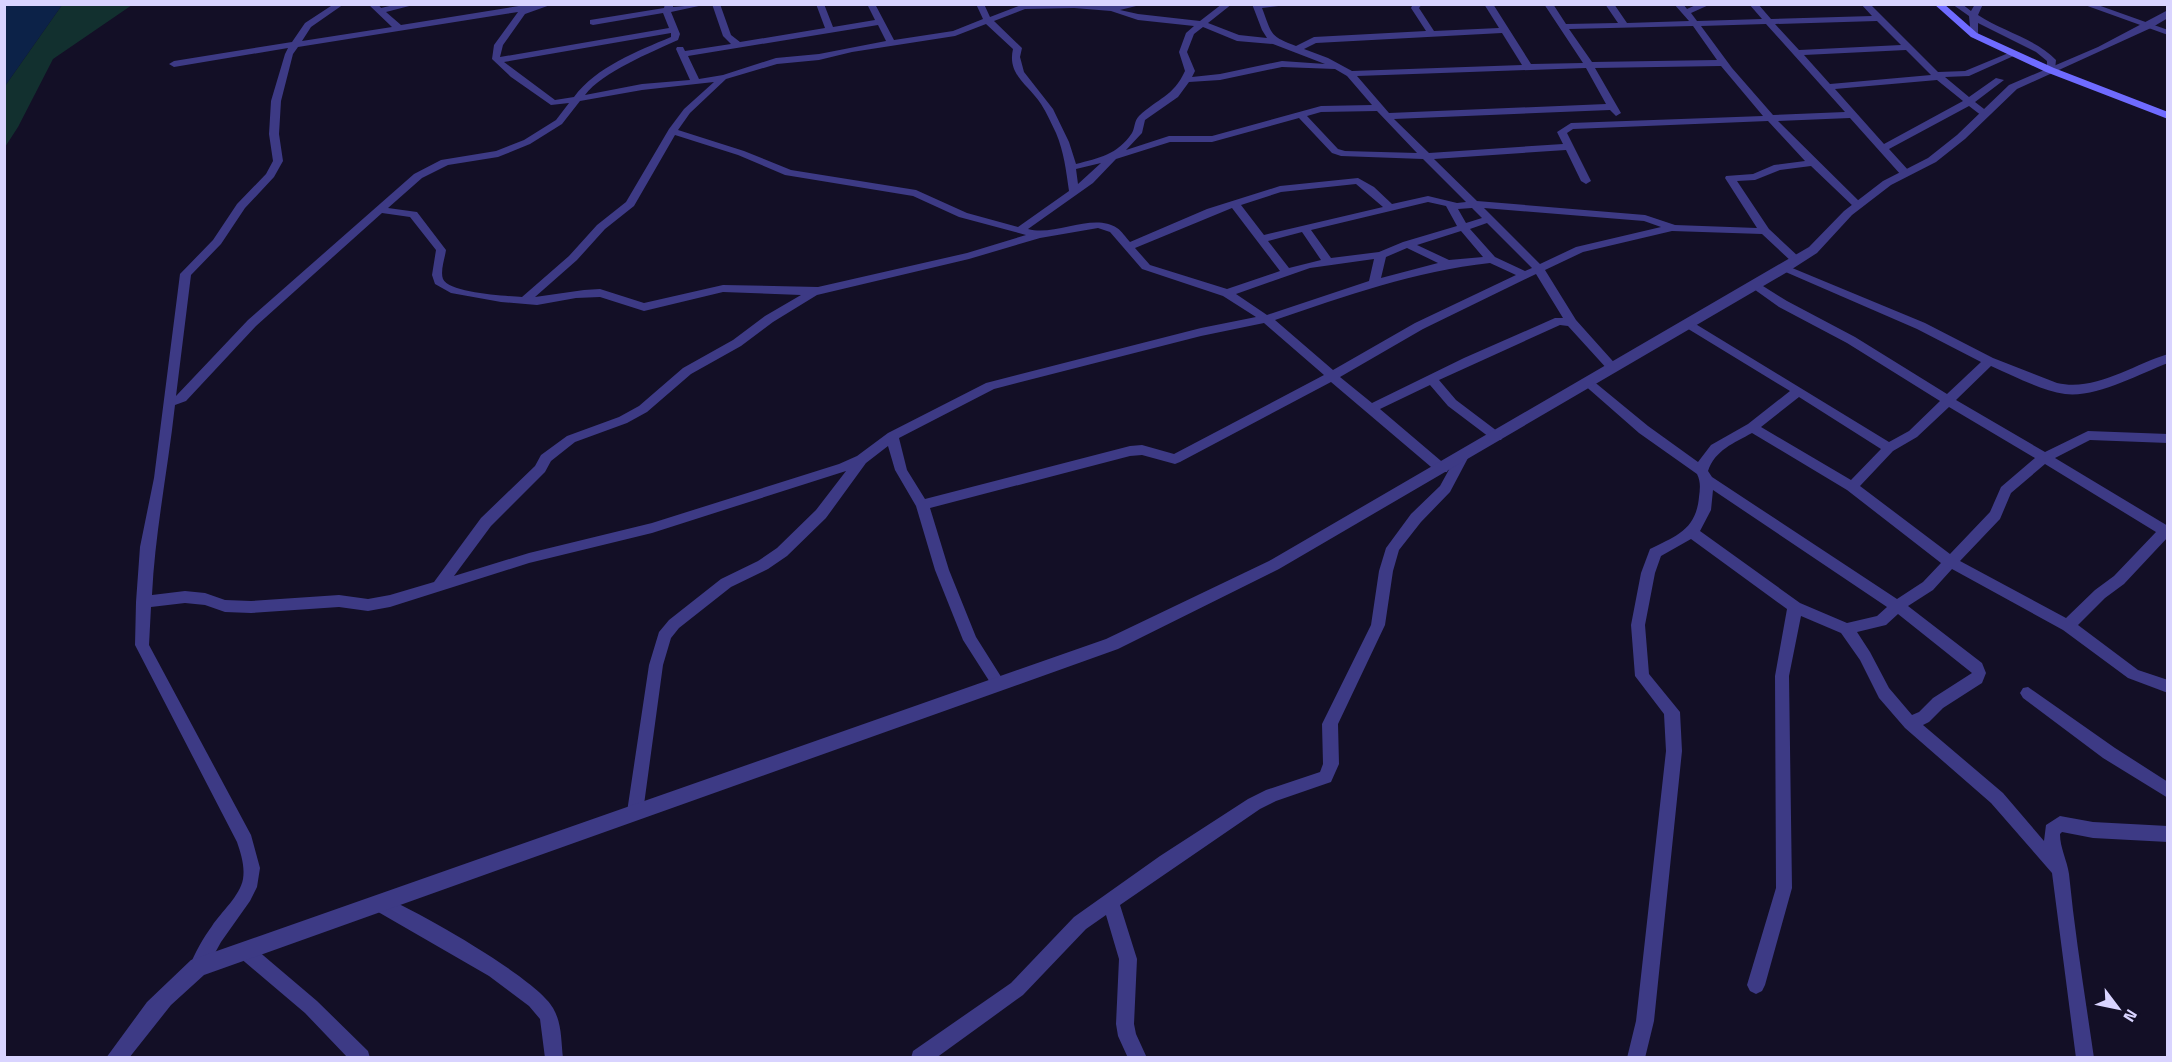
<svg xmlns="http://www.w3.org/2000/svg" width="2172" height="1062" font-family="'Titillium Web',sans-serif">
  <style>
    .green { fill: #12302f }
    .water { fill: #0c2248 }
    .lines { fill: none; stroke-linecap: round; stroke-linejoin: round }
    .minor { fill: #3d3a85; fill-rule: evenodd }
    .tertiary { fill: #3d3a85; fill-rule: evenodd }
    .secondary { fill: #6f6bff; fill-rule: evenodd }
  </style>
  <rect width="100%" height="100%" fill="#130f26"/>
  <path class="green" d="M62 5H132L53 59 18 127 5 147V86Z"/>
  <path class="water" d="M6 5H62L5 86 4 7Z"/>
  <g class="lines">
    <path class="minor" d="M334 4H344L311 27 302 41 392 27 368 4H378L381 8 398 4H417L386 12 401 25 531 4H553L525 14 503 45 500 57 669 28 663 13 593 25 590 24V20L664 8 665 4H673V7L708 4 671 12 680 34 678 40C652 52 602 72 585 95L642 84 690 80 676 49 677 47H683L685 51 731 44 723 36 712 4H720L731 35 740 42 825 28 816 4H824L833 27 875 20 867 4H875L894 40 953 31 983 19 976 4H984L990 17 1024 4 1108 6 1144 4 1120 10 1138 14 1200 21 1222 4H1232L1208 23 1239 35 1267 38 1262 30 1252 4H1295L1262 8C1272 34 1269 36 1296 46L1314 37 1426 31 1411 8 1413 4H1422L1419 8 1434 31 1499 28 1484 4H1493L1531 64 1583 63 1544 4H1553L1566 24 1618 23 1605 4H1614L1627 23 1689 21 1674 4H1683L1687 9 1698 4H1711L1691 13 1697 21 1762 19 1749 4H1758L1771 19 1872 16 1861 4H1870L1938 72 1965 71 2011 52 2018 54 1969 76 1945 77 1969 97 1996 78 2004 80 1975 102 1988 112V116H1982L1969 106 1889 149 1909 171V175H1901L1850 118 1778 121 1863 205 1862 207H1854L1811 166 1780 170 1755 180 1737 181 1769 229 1800 258V262H1792L1762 234 1672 231 1583 252 1545 270 1576 320 1619 368 1617 371H1609L1568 326 1560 325 1439 380 1456 400 1501 434 1503 437 1501 440H1493L1448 406 1430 385 1380 409 1447 466 1448 469 1447 472H1437L1331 382 1180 462 1175 464 1142 455 1130 456 930 508 949 570 976 637 1005 683 1003 687 998 689 993 687 963 640 935 570 916 506 895 470 888 446 866 463 826 518 787 556 768 569 731 587 679 628 671 638 663 665 643 812 641 817 635 819 629 817 627 812 649 665 659 632 669 620 721 579 758 561 777 548 816 510 846 471 652 533 529 563 390 607 368 611 339 607 251 613 225 612 205 605 185 603 151 607 149 645 251 835 260 868 257 887 250 901 221 942 204 973 198 976 192 973 189 967C195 953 203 938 212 926 221 912 240 896 243 879 245 866 241 854 237 842L135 645 136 602 140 547 154 478 180 274 213 240 237 204 266 174 273 161 269 134 271 101 285 54 288 48 174 67 169 64 174 61 292 42 305 23ZM1074 8 1111 11 1138 20 1194 26 1186 33 1179 52 1185 71C1173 97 1158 98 1139 116 1134 121 1135 128 1132 133 1117 155 1099 158 1076 164L1069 142 1053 109 1024 72 1020 57 1022 48 994 21 1025 9ZM518 12 494 45 492 59 511 77 551 105 569 103 556 120 524 140 496 151 441 160 414 174 248 320 176 396 191 275 221 244 245 208 274 177 283 161 279 134 281 101 293 54 298 47ZM1877 21 1901 45 1799 50 1775 24ZM986 24 1013 49C1007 75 1028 84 1041 104 1047 113 1051 123 1056 133 1064 152 1066 170 1069 191L1018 227 967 213 916 190 791 170 744 151 678 130 690 113 726 79 777 64 819 60 852 52 955 36ZM1766 24 1845 112 1773 115 1732 68 1701 26ZM878 25 886 41 819 54 776 58 723 75 699 79 688 56ZM1693 26 1717 60 1592 62 1569 29ZM1203 27 1237 41 1273 44 1325 64 1282 61 1220 74 1192 77 1195 71 1187 52 1194 34ZM671 33V37C638 51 596 67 574 97L555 100 504 62ZM1502 33 1522 65 1352 71 1328 58 1304 49 1316 43ZM1906 50 1931 75 1830 84 1804 55ZM1721 66 1763 116 1571 123 1557 132 1563 144 1429 153 1394 119 1610 110 1616 116 1621 113 1595 68ZM1282 67 1335 69 1347 76 1372 105 1321 106 1212 136H1169L1126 150 1142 133 1145 120 1178 97 1189 82 1220 80ZM1586 68 1606 104 1389 113 1357 76ZM1937 80 1963 101 1884 144 1835 89ZM714 82 684 109 669 129 626 202 597 225 569 256 522 297C507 296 449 293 443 279 440 271 445 258 446 250L417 212 388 208 422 178 448 165 498 157 530 144 562 124 580 101 642 90ZM1377 111 1417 153 1345 151 1338 149 1307 116 1321 112ZM1299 118 1332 153 1341 156 1423 159 1466 202 1457 203 1428 196 1392 204 1374 187 1358 178 1280 186 1207 209 1130 242C1126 238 1122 231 1117 228 1093 212 1055 237 1028 229L1093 183 1116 159 1170 142H1212ZM1768 121 1805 161 1774 165 1753 174 1726 176 1725 178 1757 228 1675 225 1645 215 1477 201 1434 159 1566 150 1581 181 1586 184 1591 181 1567 133 1573 129ZM675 135 738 155 785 175 913 196 959 217 1026 235 967 253 818 287 723 285 644 303 600 289 584 290 535 297 577 260 605 229 634 206ZM1101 163 1078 184 1076 169ZM1356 184 1383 207 1264 235 1241 205 1281 192ZM1428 202 1446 206 1457 226 1403 242 1379 252 1331 258 1311 230ZM1232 208 1280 271 1227 289 1150 265 1135 248ZM1472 208 1482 218 1466 223 1458 209ZM1484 208 1644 221 1661 227 1576 247 1540 264ZM382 213 410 217 436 250 432 275 435 284 451 293 501 302 537 305 576 298 600 297 644 311 723 292 801 295 765 316 733 340 683 368 639 406 619 417 567 436 541 455 535 466 481 518 434 582 390 595 368 599 339 595 251 601 225 600 205 593 185 591 152 595C155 532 168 469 175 405L186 401 256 326ZM1487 223 1532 268 1525 271 1495 257 1470 229ZM1098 228 1110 232 1142 269 1223 296 1256 317 1201 328 986 383 888 433 857 456 839 464 652 523 529 553 454 576 491 526 545 472 551 461 575 442 627 423 647 412 691 374 741 346 773 322 817 295 969 259 1040 238ZM1461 231 1483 257 1449 260 1417 245ZM1302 232 1321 260 1289 268 1268 241ZM1407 248 1438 263 1381 278 1386 257ZM1374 259 1369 281 1267 315 1236 294 1310 268ZM1490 263 1516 275 1415 323 1333 370 1275 320C1346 296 1415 271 1490 263ZM1536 274 1563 318H1555L1464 358 1372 403 1340 377 1423 329ZM1264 323 1324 375 1174 454 1142 445 1130 446 925 499 907 470 899 438 994 389 1201 336Z
      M1952 4H1962L1971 11 1975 4H1983L1978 15C2002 31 2036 39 2056 60L2055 70 2047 72V61L2036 52 1978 23V35L1971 37 1969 16Z
      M2082 4H2095L2168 30V35Z
      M1785 265 1925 323 1993 358 2057 383C2095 392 2132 365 2168 354V363C2139 374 2096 398 2065 394 2040 390 2014 376 1991 366L1956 400 2045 452 2088 431 2168 434V443L2090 440 2055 458 2168 526V537L2124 584 2105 598 2078 625 2138 670 2168 680V693L2128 678 2063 630 1952 569 1933 590 1908 606 1982 663 1986 673 1982 683 1943 708 1929 722 1923 725 2003 793 2044 841 2046 825 2060 816 2093 822 2168 826V842L2093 838 2062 832 2060 834C2060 848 2067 860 2069 874 2075 935 2085 996 2094 1058H2076L2052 873 1991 803 1905 728 1879 698 1860 660 1841 633 1801 616 1789 676 1792 888 1765 985 1762 991 1756 994 1750 991 1747 985 1776 888 1775 676 1787 609 1691 539 1661 556 1655 573 1645 625 1649 674 1680 712 1682 751 1654 1021 1645 1058H1627L1636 1021 1666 751 1664 714 1635 676 1631 625 1641 573 1650 549C1676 536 1696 530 1699 497 1700 489 1701 482 1697 474L1639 433 1582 383 1588 379 1592 380 1648 426 1698 462 1711 445 1748 424 1790 391 1685 327V321L1689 320 1889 442 1909 431 1940 401 1847 343 1779 307 1751 287V283L1755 281 1787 301 1855 337 1947 394 1981 362 1917 329 1781 270 1780 268ZM1799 397 1881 449 1851 480 1761 427ZM1949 407 2035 458 2001 487 1990 512 1950 554 1860 486 1893 451 1917 437ZM1752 433 1847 490 1941 563 1923 582 1897 599 1712 477 1708 471C1715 450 1734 443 1752 433ZM2045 464 2156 532 2114 576 2095 590 2066 618 1960 561 2000 519 2011 493ZM1713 490 1887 607 1877 616 1847 623 1800 603 1700 531 1711 510ZM1898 614 1972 673 1933 698 1919 712 1912 715 1889 688 1870 652 1857 632 1886 625Z
      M1462 453 1468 458 1450 492 1421 522 1399 550 1393 571 1385 625 1338 724 1339 764 1331 782 1276 801 1260 809 1120 905 1137 959 1134 1024 1136 1034 1147 1058H1128L1118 1036 1116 1024 1119 959 1106 915 1086 929 1023 995 936 1058H911L913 1051 1011 983 1074 917 1160 856 1248 799 1266 790 1320 772 1323 764 1322 724 1371 625 1379 571 1386 548 1411 514 1440 486 1457 455Z
      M2028 687 2115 748 2168 782V798L2103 758 2023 698 2020 693 2023 688Z
      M379 895C413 908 538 979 553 1008 562 1023 561 1041 563 1058H545L540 1019 529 1006 489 976 373 909 370 903 373 897Z
      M245 942 251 945 317 1001 368 1051 370 1058H348L305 1013 239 957 236 951 239 945Z"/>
    <path class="tertiary" d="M2168 10V18L2151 28 2017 89 1965 139 1936 162 1891 185 1852 215 1817 253 1789 271 1279 569 1118 649 204 975 171 1005 129 1058H106L147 1002 191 960 1106 639 1269 561 1809 247 1844 211 1883 181 1928 158 1957 135 2009 85 2098 47Z"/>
    <path class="secondary" d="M1934 4H1944L1977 33 2054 68 2168 112V119L2046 72 1971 37Z"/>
  </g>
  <rect width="2172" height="1062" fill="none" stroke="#d9d4ff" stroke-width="12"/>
  <g transform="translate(2118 1008) rotate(122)" stroke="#130f26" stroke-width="4.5" paint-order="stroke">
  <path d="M0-4.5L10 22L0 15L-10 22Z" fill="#d9d4ff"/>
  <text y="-9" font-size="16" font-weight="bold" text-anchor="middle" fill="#d9d4ff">N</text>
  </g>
</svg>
